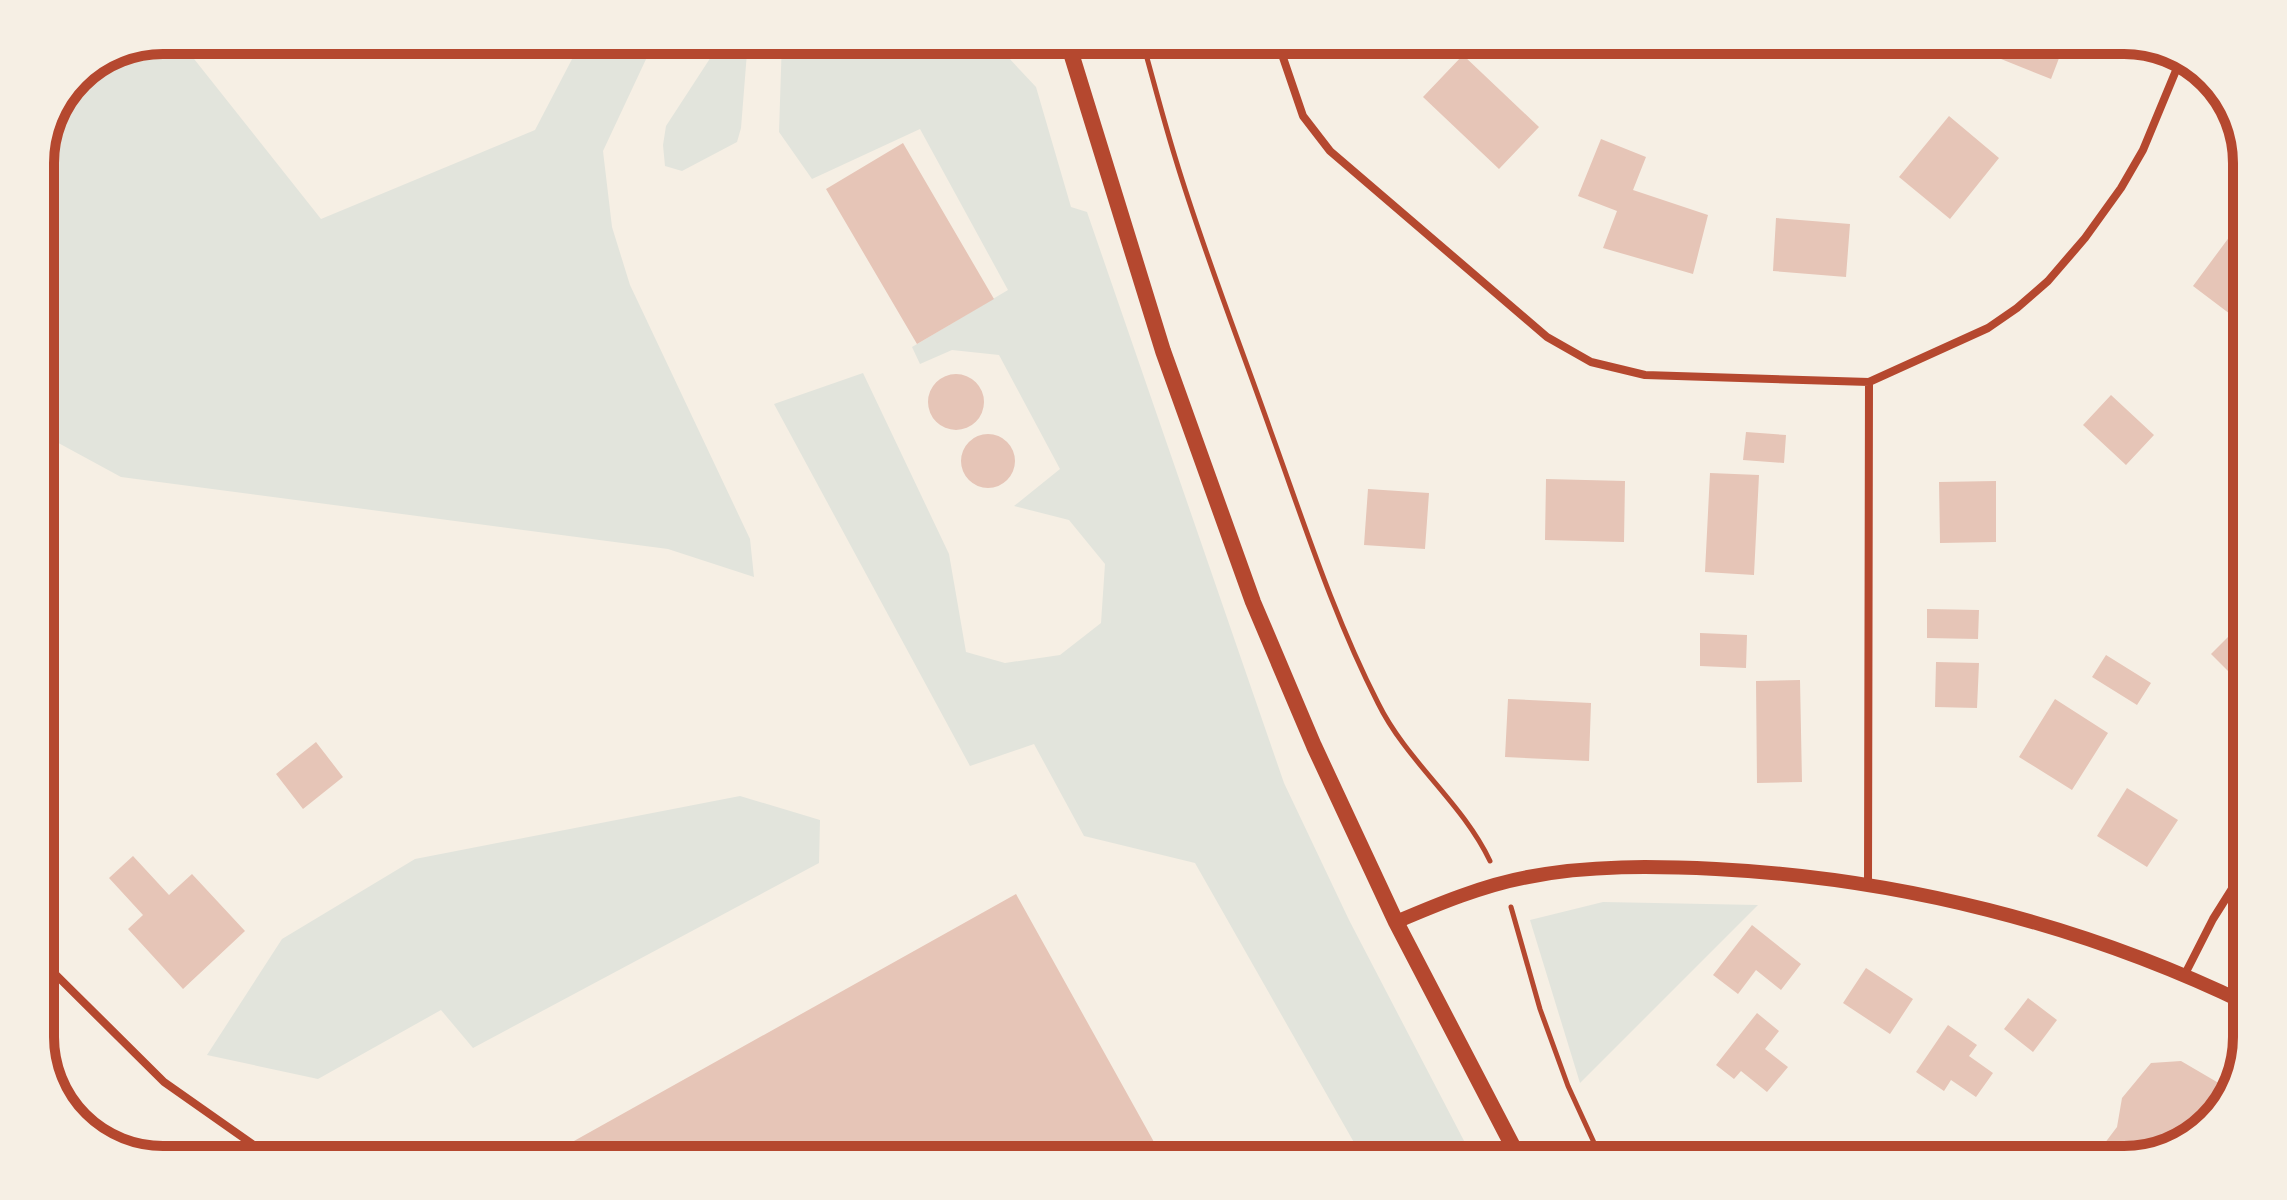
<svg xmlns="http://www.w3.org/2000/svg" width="2287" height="1200" font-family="Arial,sans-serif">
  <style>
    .green { fill: #e2e4dc }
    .building { fill: #e6c5b7 }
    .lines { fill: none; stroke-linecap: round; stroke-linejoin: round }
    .path { stroke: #b5482f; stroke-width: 5 }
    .minor { stroke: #b5482f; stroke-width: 8 }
    .tertiary { stroke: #b5482f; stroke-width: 14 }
    .secondary { stroke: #b5482f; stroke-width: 16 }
    .rim { fill: none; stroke: #b5482f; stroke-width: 10 }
  </style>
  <rect width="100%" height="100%" fill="#f6efe4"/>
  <path class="green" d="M163 40H179L321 219 535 130 582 40H655L603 151 612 227 630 285 750 539 754 577 668 549 121 477 40 433V156L76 76Z
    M722 40H748L741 128 737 142 682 171 665 166 663 145 666 126Z
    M782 40H992L1036 87 1071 207 1087 212 1284 783 1349 920 1474 1160H1364L1195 863 1084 836 1034 744 970 766 774 404 863 373 949 554 966 652 1005 663 1060 655 1101 623 1105 564 1069 520 1014 506 1060 469 999 355 952 350 920 364 912 347 1008 290 920 129 812 179 779 132Z
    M740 796 820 820 819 863 473 1048 441 1010 318 1079 207 1055 282 939 415 859Z
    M1603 902 1758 905 1580 1083 1530 920Z"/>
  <path class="building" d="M1388 40H1424L1401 56Z
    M2009 40H2066L2051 79 2001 59Z
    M1463 55 1539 127 1499 169 1423 97Z
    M1949 116 1999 158 1950 219 1899 177Z
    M1601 139 1646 157 1633 190 1708 215 1693 274 1603 248 1617 211 1578 196Z
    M903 143 994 299 917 344 826 189Z
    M1776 218 1850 224 1846 277 1773 271Z
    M2233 232 2247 243V299L2234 317 2193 286Z
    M928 402a28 28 0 1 1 56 0a28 28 0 1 1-56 0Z
    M2111 395 2154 435 2126 465 2083 425Z
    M1746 432 1786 435 1784 463 1743 460Z
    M961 461a27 27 0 1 1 54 0a27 27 0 1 1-54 0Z
    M1710 473 1759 475 1754 575 1705 572Z
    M1546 479 1625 481 1624 542 1545 540Z
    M1996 481V542L1940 543 1939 482Z
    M1368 489 1429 493 1425 549 1364 545Z
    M1927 609 1979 610 1978 639 1927 638Z
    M2247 618V690L2211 654Z
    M1700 633 1747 635 1746 668 1700 666Z
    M2106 655 2151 683 2137 705 2092 677Z
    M1936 662 1979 663 1977 708 1935 707Z
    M1800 680 1802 782 1757 783 1756 681Z
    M1508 699 1591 703 1589 761 1505 757Z
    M2055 699 2108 733 2072 790 2019 757Z
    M316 742 343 777 303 809 276 774Z
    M2127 788 2178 820 2147 867 2097 836Z
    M133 856 169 895 192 874 245 931 183 989 128 929 143 915 109 878Z
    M1016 894 1164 1160H540Z
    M1752 925 1801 964 1781 990 1756 970 1738 994 1713 975Z
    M1866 968 1913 999 1890 1034 1843 1003Z
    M2028 998 2057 1020 2033 1052 2004 1029Z
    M1757 1013 1779 1031 1765 1049 1788 1067 1767 1092 1741 1071 1734 1079 1716 1065Z
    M1948 1025 1977 1045 1969 1056 1993 1073 1976 1097 1951 1080 1944 1091 1916 1072Z
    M2181 1061 2234 1092 2192 1139 2124 1160H2092L2117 1127 2122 1098 2151 1063Z"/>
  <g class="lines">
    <path class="path" d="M1142 40C1153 79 1163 118 1175 157 1203 250 1239 341 1271 432 1304 523 1334 617 1378 703 1407 762 1462 802 1490 861
      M1511 907 1540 1009 1568 1086 1602 1160"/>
    <path class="minor" d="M1277 40 1303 116 1330 151 1547 337 1591 362 1645 375 1869 382 1988 328 2017 308 2048 281 2085 238 2121 188 2143 150 2182 56
      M1868 885 1869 382
      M40 959 164 1082 275 1160
      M2185 974 2213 919 2247 865"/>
    <path class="tertiary" d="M1396 922C1438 904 1484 885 1528 877 1589 865 1654 866 1716 869 1898 878 2082 924 2247 1004"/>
    <path class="secondary" d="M1067 40 1163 351 1253 602 1314 746 1396 922 1520 1160"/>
  </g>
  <path d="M0 0H2287V1200H0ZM163 54H2124A109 109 0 0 1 2233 163V1037A109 109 0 0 1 2124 1146H163A109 109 0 0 1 54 1037V163A109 109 0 0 1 163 54Z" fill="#f6efe4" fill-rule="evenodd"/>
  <path class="rim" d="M163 54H2124A109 109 0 0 1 2233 163V1037A109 109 0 0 1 2124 1146H163A109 109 0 0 1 54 1037V163A109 109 0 0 1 163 54Z"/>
</svg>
